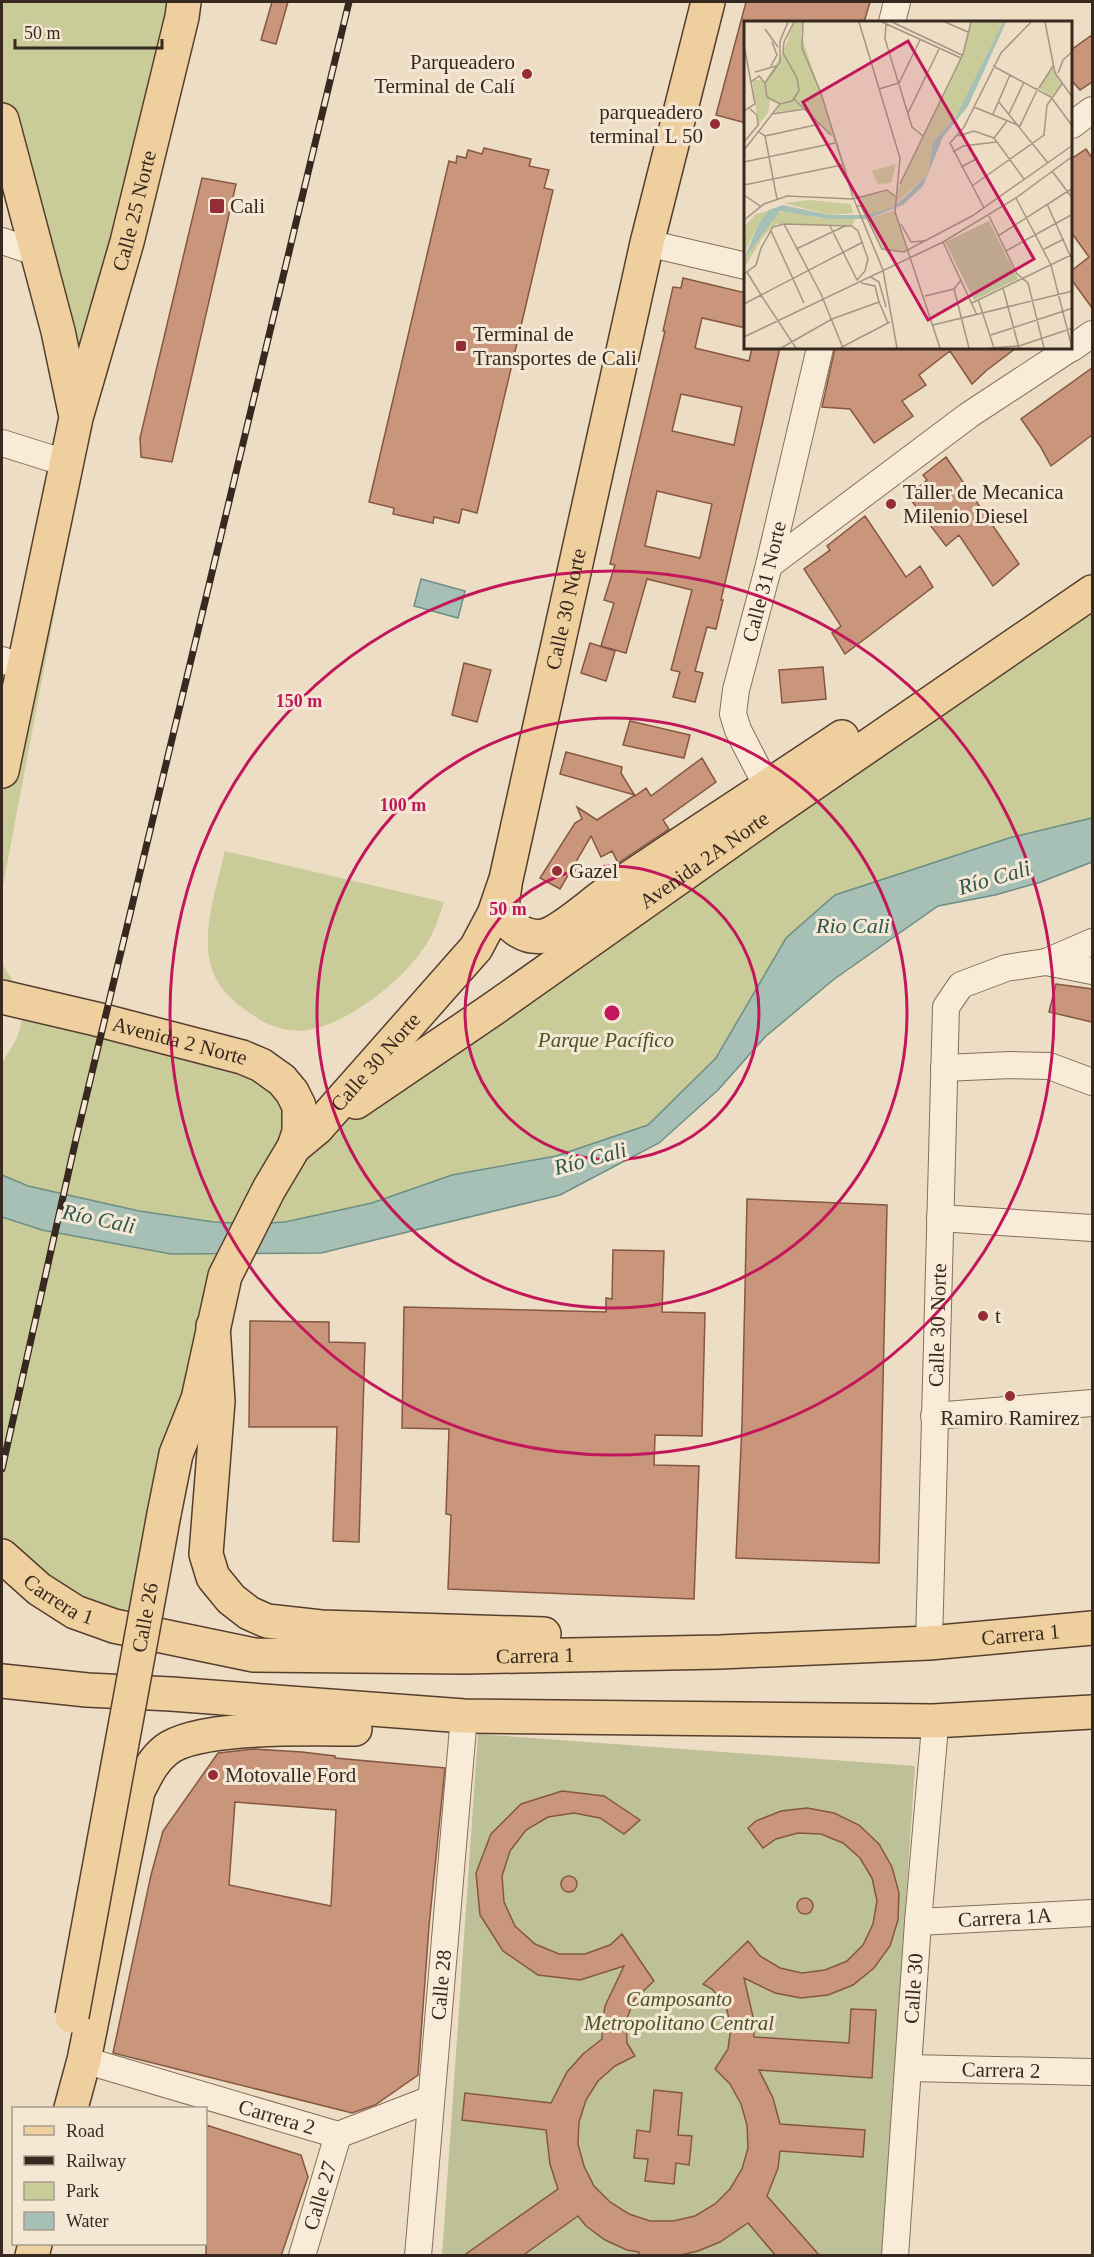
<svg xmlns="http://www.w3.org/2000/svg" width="1094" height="2257" font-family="'Times New Roman',serif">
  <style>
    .green { fill: #c9cb99 }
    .cemetery { fill: #bec097 }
    .water { fill: #a6c0b6; stroke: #6d8e83; stroke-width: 1.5 }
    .building { fill: #ca967b; stroke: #855742; stroke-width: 1.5; fill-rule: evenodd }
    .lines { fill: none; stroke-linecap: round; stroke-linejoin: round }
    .minor-casing { stroke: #876f5b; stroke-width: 28 }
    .major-casing { stroke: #553e2f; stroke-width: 36 }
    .minor { stroke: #f8ebd7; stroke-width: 26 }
    .major { stroke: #efcf9d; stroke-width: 33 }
    .rail-casing { stroke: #37291f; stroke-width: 7 }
    .rail { stroke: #f4e8d4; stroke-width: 4.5; stroke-dasharray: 14; stroke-linecap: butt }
    .major-bridge-casing { stroke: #553e2f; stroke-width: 36; stroke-linecap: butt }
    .major-bridge { stroke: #efcf9d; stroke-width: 33 }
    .ring { fill: none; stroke: #c2185b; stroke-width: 3 }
    .poi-dot { fill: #942d36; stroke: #f4e8d4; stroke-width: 2 }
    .labels { text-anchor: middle; stroke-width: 6; stroke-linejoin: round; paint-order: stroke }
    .poi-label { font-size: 21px; fill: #37291f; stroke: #f4e8d4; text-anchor: start }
    .street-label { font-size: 21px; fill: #37291f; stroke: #f4e8d4 }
    .park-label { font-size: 21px; font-style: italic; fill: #4c5326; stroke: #f4e8d4 }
    .water-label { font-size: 22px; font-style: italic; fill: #2e5751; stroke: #f4e8d4 }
    .inset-road { fill: none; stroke: #a49582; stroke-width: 1.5 }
    .view { fill: #c2185b; fill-opacity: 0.15; stroke: #c2185b; stroke-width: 3 }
    .inset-edge { fill: none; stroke: #37291f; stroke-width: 3 }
    .centre { fill: #c2185b; stroke: #f4e8d4; stroke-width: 3 }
    .ring-label { font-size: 18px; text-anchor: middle; font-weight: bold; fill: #c2185b; stroke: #f4e8d4; stroke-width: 6; stroke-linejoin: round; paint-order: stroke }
  </style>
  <rect width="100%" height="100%" fill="#edddc4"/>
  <path class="green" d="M2 2H184L162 145 84 457 2 891V771L76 418 2 120Z
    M1092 592V818L1009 838 835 895 786 938 716 1058 649 1125 556 1156 452 1175 372 1203 285 1222 252 1224 214 1222 139 1211 28 1186 2 1175V1063L17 1038 27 1003 2 997V964L27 1003 242 1057 300 1122Z
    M225 850V851L444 902C440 913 437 925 431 936 412 974 350 1024 307 1030 282 1034 259 1021 240 1006 222 992 209 973 208 949 206 917 218 882 225 850Z
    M2 1217 42 1230 171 1254 234 1255 140 1629 2 1556Z"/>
  <path class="cemetery" d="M478 1734 915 1766 882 2255 442 2256Z"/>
  <path class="water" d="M421 579 465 591 458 618 414 606Z
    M1092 818V862L1041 882 995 895 938 906 833 980 765 1037 718 1090 659 1143 560 1195 321 1253 171 1254 42 1230 2 1217V1175L28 1186 139 1211 214 1222 252 1224 285 1222 372 1203 452 1175 556 1156 648 1125 716 1058 786 938 835 895 1009 838Z"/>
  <path class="building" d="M272 2H288L276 44 261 40Z
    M746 2H870L864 22H746V123L716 115Z
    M1092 35V82L1080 90 1071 80V50Z
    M484 148 531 159 529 166 549 170 544 188 553 190 477 513 462 509 459 523 434 517 433 523 393 514 394 508 369 502 449 161 456 163 457 156 466 158 468 150 482 154Z
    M1086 149 1092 158V308L1071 279V271L1089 257 1071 232V159Z
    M202 178 236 184 172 462 141 457 140 438Z
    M683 278 746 293V328L702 318 695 348 749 361 752 348H780L721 600H723L716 629 707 627 695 671 703 673 695 702 673 697 680 672 671 670 692 590 647 579 626 653 601 646 614 603 604 600 615 565 610 564 665 331H663L673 287 681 288ZM681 394 742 407 734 445 672 431ZM657 491 712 504 700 558 645 546Z
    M835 348H1016L987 370 972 384 950 351 919 375 926 385 902 401 913 416 874 443 850 409 822 407Z
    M1092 368V435L1051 466 1040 446 1021 419Z
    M946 457 1019 564 993 586 959 535 946 546 908 496 927 480 923 475Z
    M865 516 906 577 920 566 933 587 845 654 832 633 841 626 804 569 830 550 827 546Z
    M590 643 615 651 606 681 581 673Z
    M464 663 491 670 477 722 452 715Z
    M823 667 826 699 782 703 779 670Z
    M630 721 690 735 684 758 623 745Z
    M566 752 622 767 621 773 635 796 646 788 651 796 702 758 716 782 663 820 669 829 618 863 612 851 601 857 591 836 560 889 540 878 575 823 582 819 577 807 597 820 635 795 560 774Z
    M1056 984 1092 989V1022L1049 1012Z
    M747 1199 887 1205 879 1563 736 1558 742 1424Z
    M613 1250 664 1251 662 1312 705 1313 702 1436 655 1435 654 1465 699 1466 694 1599 448 1589 451 1515 446 1514 449 1429 402 1428 404 1307 606 1312V1298L612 1299Z
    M250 1321 329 1322V1342L365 1343 359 1542 333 1541 337 1427H249Z
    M254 1749 302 1752 335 1756V1758L445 1768 429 1926 418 2075 375 2105 352 2113 113 2053 151 1875 163 1831 218 1753ZM235 1802 336 1810 331 1906 229 1885Z
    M562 1791 604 1796 640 1820 624 1834 600 1818 574 1813 548 1817 526 1830 510 1851 502 1876 504 1902 515 1926 535 1944 559 1954H585L610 1945 622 1934 654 1981 634 2000 626 2021 627 2043 635 2056 615 2066 598 2081 586 2100 579 2122 578 2144 584 2166 594 2186 610 2202 629 2214 650 2221H673L695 2216 715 2204 730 2189 742 2169 748 2148 747 2125 741 2104 730 2084 715 2069 728 2049 731 2027 726 2006 712 1989 703 1984 748 1941 760 1956 780 1968 802 1973 825 1970 847 1961 863 1945 873 1924 877 1901 872 1878 860 1858 843 1843 821 1834 798 1833 776 1839 763 1848 748 1828 756 1821 781 1811 807 1808 834 1813 859 1825 879 1844 892 1867 899 1893 898 1920 890 1946 874 1968 853 1985 828 1995 801 1998 775 1993 744 1978 754 2021V2037L849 2043 851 2009 876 2010 872 2078 759 2070 773 2098 780 2124 865 2130 863 2157 780 2151 778 2168 767 2196 820 2256H776L748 2223 720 2242 698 2251 676 2256H638L639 2252 627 2250 605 2240 586 2226 578 2216 522 2256H463L558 2189 550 2164 546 2130 462 2120 465 2093 551 2103 567 2072 583 2054 602 2039V2026L605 2006 624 1966 580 1980 538 1975 503 1951 480 1915 476 1873 491 1834 521 1804Z
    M561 1884a8 8 0 1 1 16 0a8 8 0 1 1-16 0Z
    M797 1906a8 8 0 1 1 16 0a8 8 0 1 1-16 0Z
    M654 2090 682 2093 678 2135 692 2136 689 2165 676 2163 674 2184 645 2181 648 2159 634 2158 637 2130 650 2132Z
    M206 2125 301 2155 308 2177 281 2256H206Z"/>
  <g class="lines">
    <defs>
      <g id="minor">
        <path d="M892 22 897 2"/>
        <path d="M1072 125 1092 110"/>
        <path d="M2 241 38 253"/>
        <path d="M647 243 746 266"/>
        <path d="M1072 348 1092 334"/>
        <path d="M2 443 66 463"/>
        <path d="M769 565 969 415 1071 348"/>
        <path d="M2 660 23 667"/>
        <path id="s1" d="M775 802 738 730 733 714 736 690 769 565 820 348"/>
        <path d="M1046 962 1092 971"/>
        <path d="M944 1068 1010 1065 1049 1066 1092 1082"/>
        <path d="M940 1218 1092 1228"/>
        <path d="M934 1416 1092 1403"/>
        <path id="s2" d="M929 1643 946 1007 961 985 1006 968 1046 962 1092 942"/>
        <path id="s3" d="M918 1922 1092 1913"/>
        <path id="s4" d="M84 2060 338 2135 431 2099"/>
        <path id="s5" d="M909 2068 1092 2072"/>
        <path id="s6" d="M302 2256 338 2135"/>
        <path id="s7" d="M418 2256 464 1716"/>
        <path id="s8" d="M895 2256 918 1922 934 1738 933 1721"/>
      </g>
      <g id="major">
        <path d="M2 120 58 331 75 412"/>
        <path id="s9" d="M2 771 76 418 127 242 182 17 184 2"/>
        <path d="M505 885C504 893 501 904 504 912 508 928 527 939 543 936 559 933 589 906 603 896 682 842 763 790 842 737"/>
        <path id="s10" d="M2 997 96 1019 242 1057 261 1065 282 1080 292 1092 299 1106V1132L294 1147 269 1189 225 1276 198 1399 176 1454 164 1514"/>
        <path id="s11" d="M356 1102 493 1009 769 814 1092 592"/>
        <path id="s12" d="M294 1147 317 1128 476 948 494 914 506 879 647 243 708 2"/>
        <path d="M213 1326 218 1401 206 1554 213 1577 231 1599 249 1613 267 1621 321 1627 544 1634"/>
        <path id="s13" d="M2 1556 39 1589 75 1612 114 1626 254 1655 465 1657 720 1652 929 1643 1092 1628"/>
        <path d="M2 1681 87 1690 171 1694 464 1716 933 1721 1092 1712"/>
        <path d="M71 2108 84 2060 138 1791C146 1776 152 1761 166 1750 198 1725 312 1729 355 1729"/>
        <path d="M32 2256 35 2244"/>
      </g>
    </defs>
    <use href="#minor" class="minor-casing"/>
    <use href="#major" class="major-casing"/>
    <use href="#minor" class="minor"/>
    <use href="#major" class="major"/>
    <defs>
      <path id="rail" d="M2 1469 76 1139 349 2"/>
    </defs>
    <use href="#rail" class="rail-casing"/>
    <use href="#rail" class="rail"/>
    <defs>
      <g id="major-bridge">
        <path id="s14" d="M72 2016 164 1514"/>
      </g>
    </defs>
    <use href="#major-bridge" class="major-bridge-casing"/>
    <use href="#major-bridge" class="major-bridge"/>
  </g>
  <g class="ring">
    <circle cx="612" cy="1013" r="147"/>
    <circle cx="612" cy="1013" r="295"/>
    <circle cx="612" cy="1013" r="442"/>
  </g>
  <g class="poi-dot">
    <circle cx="527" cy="74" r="6"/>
    <circle cx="715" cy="124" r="6"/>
    <rect x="209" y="198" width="16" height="16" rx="3"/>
    <rect x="455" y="340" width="12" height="12" rx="3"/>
    <circle cx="891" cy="504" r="6"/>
    <circle cx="557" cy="871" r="6"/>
    <circle cx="983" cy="1316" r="6"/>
    <circle cx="1010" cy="1396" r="6"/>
    <circle cx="213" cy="1775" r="6"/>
  </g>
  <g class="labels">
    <g class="poi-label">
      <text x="515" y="69" text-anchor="end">Parqueadero<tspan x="515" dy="24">Terminal de Calí</tspan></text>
      <text x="703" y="119" text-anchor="end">parqueadero<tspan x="703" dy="24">terminal L 50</tspan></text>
      <text x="230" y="213">Cali</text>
      <text x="473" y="341">Terminal de<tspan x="473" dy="24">Transportes de Cali</tspan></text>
      <text x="903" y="499">Taller de Mecanica<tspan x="903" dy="24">Milenio Diesel</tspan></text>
      <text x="569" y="878">Gazel</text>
      <text x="995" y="1323">t</text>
      <text x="1010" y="1425" text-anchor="middle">Ramiro Ramirez</text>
      <text x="225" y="1782">Motovalle Ford</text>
    </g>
    <g class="street-label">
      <text dy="7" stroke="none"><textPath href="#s9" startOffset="576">Calle 25 Norte</textPath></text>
      <text dy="7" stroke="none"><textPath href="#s1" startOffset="234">Calle 31 Norte</textPath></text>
      <text dy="7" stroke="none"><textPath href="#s12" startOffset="622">Calle 30 Norte</textPath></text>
      <text dy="7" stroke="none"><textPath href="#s11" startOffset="424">Avenida 2A Norte</textPath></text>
      <text dy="7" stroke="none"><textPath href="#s10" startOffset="183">Avenida 2 Norte</textPath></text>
      <text dy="7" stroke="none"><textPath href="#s12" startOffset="118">Calle 30 Norte</textPath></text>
      <text dy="7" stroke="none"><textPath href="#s2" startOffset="318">Calle 30 Norte</textPath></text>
      <text dy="7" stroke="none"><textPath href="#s13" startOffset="72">Carrera 1</textPath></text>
      <text dy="7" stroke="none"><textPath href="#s14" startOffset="405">Calle 26</textPath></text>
      <text dy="7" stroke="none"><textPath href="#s13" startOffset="1044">Carrera 1</textPath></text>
      <text dy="7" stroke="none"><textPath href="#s13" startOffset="558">Carrera 1</textPath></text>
      <text dy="7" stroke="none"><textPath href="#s3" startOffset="87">Carrera 1A</textPath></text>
      <text dy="7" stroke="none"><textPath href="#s7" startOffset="272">Calle 28</textPath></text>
      <text dy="7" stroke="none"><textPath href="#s8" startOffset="268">Calle 30</textPath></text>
      <text dy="7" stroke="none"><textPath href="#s5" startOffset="92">Carrera 2</textPath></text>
      <text dy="7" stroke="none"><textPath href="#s4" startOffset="201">Carrera 2</textPath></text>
      <text dy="7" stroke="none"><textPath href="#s6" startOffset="63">Calle 27</textPath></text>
    </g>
    <g class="park-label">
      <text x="606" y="1047">Parque Pacífico</text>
      <text x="679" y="2006">Camposanto<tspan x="679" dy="24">Metropolitano Central</tspan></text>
    </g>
    <g class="water-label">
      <text transform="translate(994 877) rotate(-16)" y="8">Río Cali</text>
      <text x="853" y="933">Rio Cali</text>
      <text transform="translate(590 1158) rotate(-15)" y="8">Río Cali</text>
      <text transform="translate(99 1218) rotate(12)" y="8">Río Cali</text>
    </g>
  </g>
  <g transform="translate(744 21)">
    <rect width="328" height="328" fill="#edddc4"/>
    <path d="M50 1H59L57 14 110 171 117 176 141 169 151 174 219 33 227 1H259L211 97 189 121 184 153 147 187 122 194 117 176 112 178 89 117 61 88 32 91 36 83 26 79 24 92 14 104 8 58 21 60 39 32ZM309 45 318 63 307 76 295 67ZM152 143 147 162 134 163 128 150ZM66 179 107 183 109 192 86 194 39 182ZM25 189 14 204 0 233V206L11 194ZM47 189 72 197 111 198 108 204 32 203 21 213 0 247V238L32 192ZM151 189 163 230H141L123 198Z" fill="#c9cb99"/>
    <path d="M245 200 274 258 230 279 201 221Z" fill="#bec097"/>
    <path d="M259 1H262L224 85 199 116 179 165 159 184 123 198H84L36 190 0 238 14 204 25 189 39 184 85 194H122L147 187 161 176 184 153 189 121 211 97Z" fill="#a6c0b6"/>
    <path class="inset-road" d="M44 1 36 20V41L21 62 23 76 36 83 48 80 55 70 53 57 39 32 40 21 50 1M59 1 58 27 77 72 109 176 139 249 153 327M115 1 156 137 151 191 196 327M138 1 217 37M148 1 218 34M201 1 224 11M301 1 311 52 329 77M142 3 141 18 168 106 179 115M21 8 34 26M0 24 11 83 0 90M27 45 33 34 28 21M249 45 307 76 329 106M11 51 32 45M314 52 319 39 329 30M7 61 15 55 21 62M295 67 309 45M135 68 155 62 176 19M50 78 87 114M254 80 304 142M230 86 276 105 294 67M6 88 13 94 14 104M164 92 195 28M28 93 61 88M249 93 266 54M265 93 280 61M15 111 21 115 33 178M21 115 76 103M214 115 230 110 250 117M250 117 280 158M250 117 263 100M0 121 15 103M0 129 36 83M209 131 219 125 252 121M0 141 91 122M217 146 234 137M308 150 329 178M156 163 219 33 227 1M0 164 98 144M228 165 300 114 303 84 318 63M0 174 16 185M272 177 307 244 328 327M303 183 329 241M112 185H117L138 228 160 231 228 195 329 124M240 187 206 122 220 106 257 32 287 1M245 195 273 253 284 262 300 327M0 199 20 183 43 175 109 178 143 169 151 175M40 203 77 273 99 327M157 203 167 221 180 220M27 210 60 282M254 215 329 167M199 221 233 294M52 228 101 205M300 228 320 218M262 230 329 193M3 251 17 274 119 221M0 253 12 244 17 227 29 206 40 203 108 205 114 210 124 238 121 250 113 259 86 205M127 256 135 261 142 286M117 262 131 265 135 281M259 267 275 327M210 268 225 327M181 275 210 268 217 259M234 278 250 327M228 282 329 233M0 283 17 274 52 327M189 304 329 270M247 314 329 287M0 316 199 221 272 177 329 135M37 327 88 298 135 281 144 302M96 327 146 301M246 327 275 325 329 307"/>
    <path class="view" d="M164 20 290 238 184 299 59 81Z"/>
    <rect width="328" height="328" class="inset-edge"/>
  </g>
  <circle cx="612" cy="1013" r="9" class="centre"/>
  <g class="ring-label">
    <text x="299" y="707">150 m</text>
    <text x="403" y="811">100 m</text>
    <text x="508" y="915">50 m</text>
  </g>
  <rect width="1094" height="2257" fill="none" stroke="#37291f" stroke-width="6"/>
  <rect x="12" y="2107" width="195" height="138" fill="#f4e8d4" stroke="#a89c8c" stroke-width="1.5"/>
  <rect x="24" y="2126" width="30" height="9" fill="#efcf9d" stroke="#a89c8c" stroke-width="1.5"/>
  <text x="66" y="2137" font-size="18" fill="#37291f">Road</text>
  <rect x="24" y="2156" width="30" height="9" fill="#37291f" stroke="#a89c8c" stroke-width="1.5"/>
  <text x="66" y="2167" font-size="18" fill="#37291f">Railway</text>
  <rect x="24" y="2182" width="30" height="18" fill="#c9cb99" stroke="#a89c8c" stroke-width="1.5"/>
  <text x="66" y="2197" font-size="18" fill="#37291f">Park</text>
  <rect x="24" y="2212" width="30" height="18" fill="#a6c0b6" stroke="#a89c8c" stroke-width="1.5"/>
  <text x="66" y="2227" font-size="18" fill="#37291f">Water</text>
  <path d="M15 39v9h147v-9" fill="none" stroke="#37291f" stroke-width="3"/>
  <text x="24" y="39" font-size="18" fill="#37291f" stroke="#f4e8d4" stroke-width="4.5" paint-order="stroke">50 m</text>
</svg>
